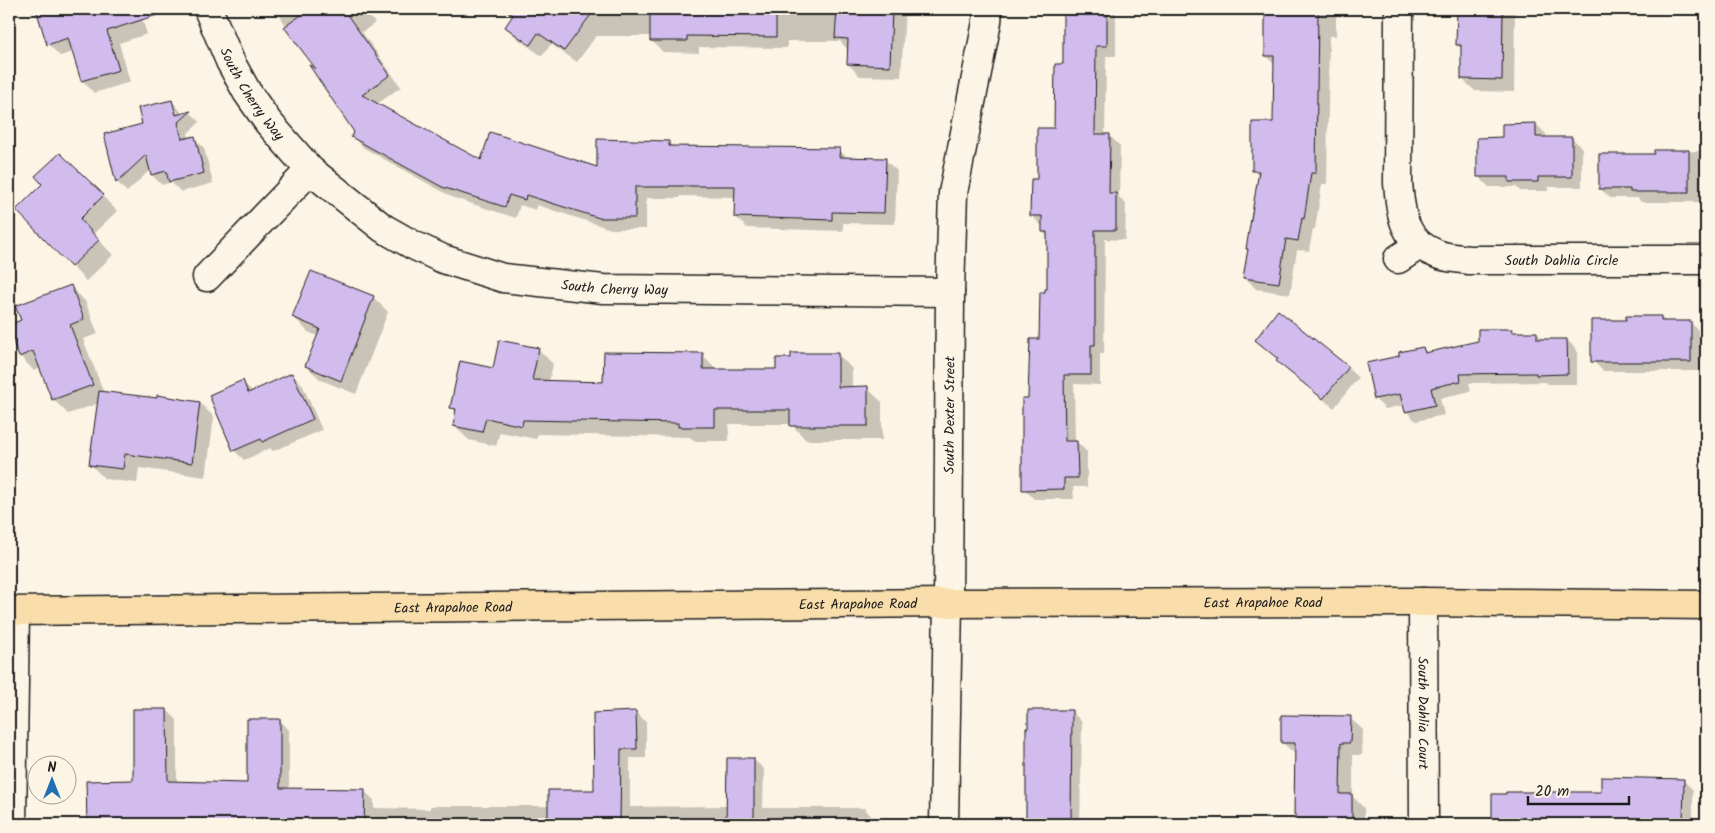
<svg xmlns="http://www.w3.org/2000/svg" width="1715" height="833" font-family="Kalam,sans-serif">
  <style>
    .shadow { fill: #0003 }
    .building { fill: #d2bced; stroke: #1c1c1c }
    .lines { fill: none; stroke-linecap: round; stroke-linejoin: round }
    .street-casing { stroke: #1c1c1c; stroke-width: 31 }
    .primary-casing { stroke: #1c1c1c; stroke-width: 31 }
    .street { stroke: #fcf5e5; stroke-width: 28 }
    .primary { stroke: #f9deab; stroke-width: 28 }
    .labels { text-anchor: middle; stroke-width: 5; stroke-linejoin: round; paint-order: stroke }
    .street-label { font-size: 14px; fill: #1c1c1c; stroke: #fcf5e5 }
  </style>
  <rect width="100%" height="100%" fill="#fcf5e5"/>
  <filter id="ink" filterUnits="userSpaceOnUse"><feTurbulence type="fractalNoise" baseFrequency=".02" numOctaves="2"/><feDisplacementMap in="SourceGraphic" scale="10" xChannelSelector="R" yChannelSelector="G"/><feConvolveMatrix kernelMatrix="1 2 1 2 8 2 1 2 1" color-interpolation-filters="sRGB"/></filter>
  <g filter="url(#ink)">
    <path class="shadow" d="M37 9H139L147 34 119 43 130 82 94 93 82 80 73 52 60 56 48 44Z
      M276 9H364L375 23 362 32 401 87 377 104 481 162 598 169 668 142 674 148 839 150 848 158 885 160 897 171 895 224 843 223V231L747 228 736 217V197L680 196V198H646V229H611L537 205 536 210 520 205 516 218 454 198 364 148 353 137 356 131 320 73 289 31Z
      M503 9H905L901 77 860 76 848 64V50L840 41H787V48L699 47V53L663 52 651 40V36H596L577 62 551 44 542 56 518 39 506 27 514 17Z
      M1064 9H1116V56H1106L1105 136H1110L1120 146 1119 198 1126 204 1125 240 1105 239 1104 354H1100V385L1074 384 1075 442H1077L1087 452V487H1073L1074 499H1034L1024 489 1030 399 1040 340 1046 294 1048 291 1049 237 1043 232V225H1041L1031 215 1038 180 1055 129 1064 65Z
      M1285 9H1339V12H1336V36H1329L1327 184H1322L1315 229H1313L1309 251 1297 250 1290 294 1256 289 1245 277 1259 176 1253 170 1274 123 1275 65 1266 56Z
      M1463 9H1515L1514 92 1475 91 1462 79V49L1457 45Z
      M172 101 183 114 190 112 200 122 188 133 189 139 194 138 204 148 213 183 181 192 171 182 162 185 152 175 151 169 127 192 117 182 105 135 144 124Z
      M1536 124 1546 134V138H1572L1582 148V187H1548V191H1520L1516 187H1489L1479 177 1503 138Z
      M1706 151V197H1699V202H1641L1638 198H1610L1600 188 1656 155V152Z
      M70 163 117 211 93 234 113 255 86 281 18 210Z
      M70 286 85 301 98 334 83 339 104 393 200 403 214 417 206 477 139 468 137 483 105 479 90 464 99 403 68 414 54 400 41 368 34 371 20 356 9 328V326L22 321Z
      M373 297 388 312 356 394 321 380 306 366 318 336 308 332 294 317Z
      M1661 317 1666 322H1690L1700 332H1706V371H1603L1593 361 1627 322Z
      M1512 330 1515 333H1537L1544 340H1567L1577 350V384H1548L1546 382 1469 383 1471 391 1440 398 1444 415 1416 421 1406 411 1404 405 1385 409 1375 399 1400 357 1423 348 1428 353 1479 342Z
      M1256 340 1348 368 1358 378 1334 408 1288 371 1278 361 1279 360Z
      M538 349 553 364 549 382 604 383 702 354 717 370H778L838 354 852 369V388H867L882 402V440H806L791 424H729V441H694L690 437 538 434 536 439 500 432 496 446 469 440 454 426 457 413 452 407 494 370Z
      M292 374 302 384 322 430 273 451 270 448 244 460 234 450 242 381 253 392Z
      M167 710 177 720V782L248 784 280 720 289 730V789L364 791 374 800V808L430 809V806H549L595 791 636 713 646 722V758H630V807L727 806 754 760 764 769 763 808H864L873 818V824H88V782H134Z
      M1072 712 1082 722 1080 824H1027V729Z
      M1350 718 1363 730 1362 755H1353V797L1364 808V824H1296V755L1282 742Z
      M1683 780 1693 790V824H1493V795L1602 793Z"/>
    <path class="building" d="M36 9H156L157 15 107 31 119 70 81 81 68 38 47 45Z
      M310 9H343L390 75 362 95 481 160 490 132 597 167V139L669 141V146L840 148 839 157 886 158 884 213 832 212V220L734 217 735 186H669V187H635V218H599L526 195 525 200 509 195 505 207 442 187 351 137 354 132 309 65 316 69 284 27Z
      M505 9H595L564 51 538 33 530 45 505 27 513 15Z
      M650 9H776V37L687 36V41H650Z
      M837 9H892L890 66 847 64 848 39 835 38Z
      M1063 9H1107V46H1096L1095 134H1110L1109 193H1116V230H1095V345H1091V375H1064L1065 441H1077L1078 478H1064V489L1022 490V398H1028L1030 339H1039L1040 292H1045V289H1047V232H1042V216H1030L1031 179H1037V128H1054L1055 64H1063Z
      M1265 9H1318L1316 173H1311L1304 219 1302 218 1298 241 1286 239 1279 283 1243 278 1248 249H1246L1259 171H1252V122H1273L1274 56H1265Z
      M1462 9H1503L1502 80 1461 79V45H1456L1457 10H1462Z
      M172 100 176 115 191 111 178 123 182 139 195 136 204 173 169 182 166 171 151 175 146 155 116 183 104 134 142 124 138 108Z
      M1536 123V137H1572V177H1538V182H1509V177H1477V138L1502 137V124Z
      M1654 150H1689V192H1630V189H1599V154H1654Z
      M60 153 104 195 80 219 99 240 71 267 16 210 42 184 35 176Z
      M311 271 374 296 341 381 305 366 320 329 292 317Z
      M71 285 84 319 70 325 93 385 52 400 33 351 19 357 9 331V325L21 320 15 306Z
      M1278 310 1349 367 1323 399 1276 361 1278 359 1255 340Z
      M1626 316H1661V321H1691V362H1591V320H1626Z
      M1478 329H1512V332H1537V339H1567L1568 374 1536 375V373L1460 374 1461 381 1431 388 1435 405 1405 412 1400 394 1374 399 1366 363 1399 356V352L1423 347 1425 353 1478 341Z
      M499 340 539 348 532 380 603 382 604 352 703 353V369H776V358H791V353H838V387L868 386V426H790V410H715V427H678V423L523 420 522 426 486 418 482 432 453 426 456 409 450 408 460 361 493 368Z
      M292 373 313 419 262 442 261 439 233 451 209 395 243 380 248 393Z
      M99 391 157 398V395L200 402 192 463 125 454 123 469 89 465Z
      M133 709H167L168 781 247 783V719H280V788L365 789 364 824H87L86 781 133 780Z
      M1028 710H1072L1071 824H1026V728H1028Z
      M636 711 637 749H621L620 824H548V790H594L593 713Z
      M1281 715 1351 716 1350 743H1341L1340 794H1352V824H1295V814H1294L1295 743H1281Z
      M727 758H754V824H726Z
      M1601 777 1684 779 1683 824H1492V794H1506V792H1601Z"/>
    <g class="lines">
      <defs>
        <g id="street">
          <path id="s1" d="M208 9 230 61 247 92 268 122 310 170 383 228 413 245 443 259 503 278 603 289 950 292"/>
          <path id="s2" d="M1399 9 1398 183C1401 215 1403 241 1437 254 1446 258 1458 258 1468 260H1706"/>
          <path d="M1398 259 1419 245"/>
          <path d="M207 277 310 170"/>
          <path id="s3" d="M1423 602 1424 824"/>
          <path d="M12 824 15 611"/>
          <path id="s4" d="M944 824 948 603 950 292 953 193 987 22 988 9"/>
        </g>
        <g id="primary">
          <path id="s5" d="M9 611 948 603 1423 602 1706 605"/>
        </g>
      </defs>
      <use href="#street" class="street-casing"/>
      <use href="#primary" class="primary-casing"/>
      <use href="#street" class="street"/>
      <use href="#primary" class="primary"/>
    </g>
  </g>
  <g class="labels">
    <g class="street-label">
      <text dy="5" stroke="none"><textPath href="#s1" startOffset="96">South Cherry Way</textPath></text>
      <text dy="5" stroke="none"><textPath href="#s2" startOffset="386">South Dahlia Circle</textPath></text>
      <text dy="5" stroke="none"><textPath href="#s1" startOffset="528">South Cherry Way</textPath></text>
      <text dy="5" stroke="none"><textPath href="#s4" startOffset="409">South Dexter Street</textPath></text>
      <text dy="5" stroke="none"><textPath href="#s5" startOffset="1254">East Arapahoe Road</textPath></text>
      <text dy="5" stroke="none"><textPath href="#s5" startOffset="849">East Arapahoe Road</textPath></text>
      <text dy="5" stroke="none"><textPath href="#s5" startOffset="444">East Arapahoe Road</textPath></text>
      <text dy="5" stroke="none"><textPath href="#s3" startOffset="111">South Dahlia Court</textPath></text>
    </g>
  </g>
  <rect width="1715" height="833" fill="none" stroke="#fcf5e5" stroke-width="30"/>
  <rect x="15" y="15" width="1685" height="803" fill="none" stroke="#1c1c1c" stroke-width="2" filter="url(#ink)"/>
  <g transform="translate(52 780)"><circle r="24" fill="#fcf5e5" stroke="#a29e95"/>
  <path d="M0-4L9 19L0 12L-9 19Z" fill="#1f6fb2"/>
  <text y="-8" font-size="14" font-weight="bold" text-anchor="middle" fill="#1c1c1c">N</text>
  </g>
  <path d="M1528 796v8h101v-8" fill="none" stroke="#1c1c1c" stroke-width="2.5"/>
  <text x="1535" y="796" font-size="15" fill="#1c1c1c" stroke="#fcf5e5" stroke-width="4" paint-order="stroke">20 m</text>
</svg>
